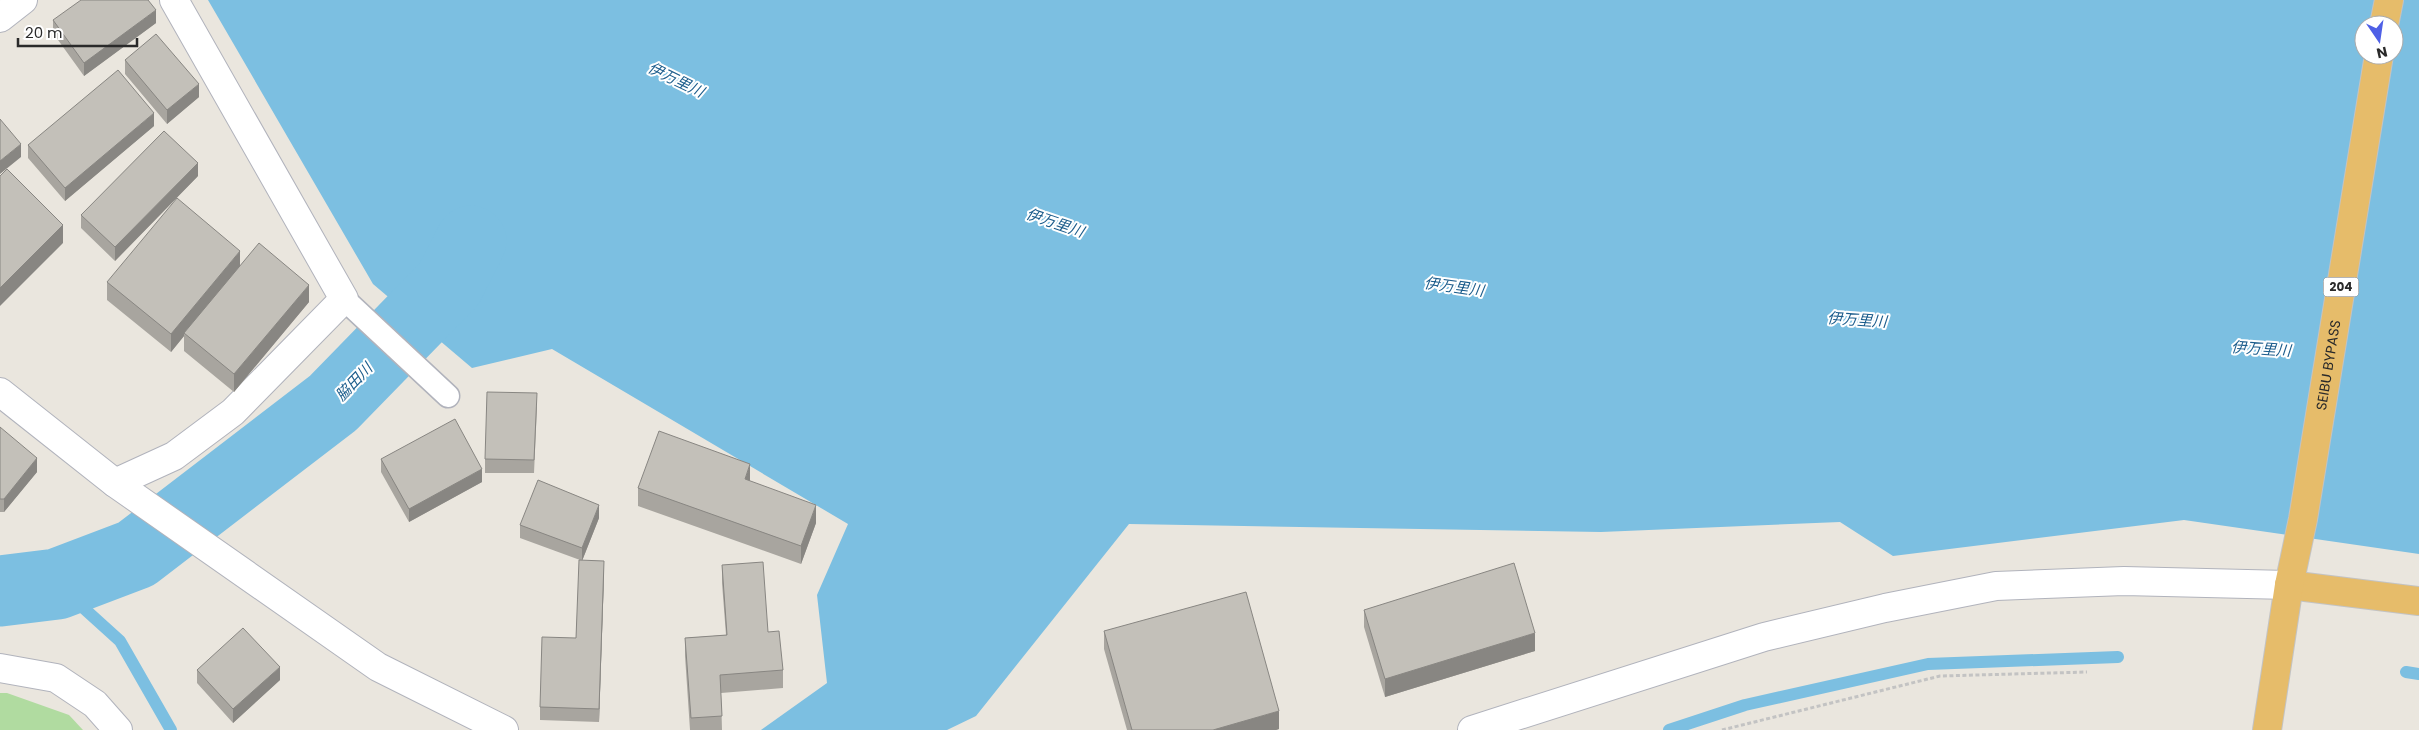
<svg xmlns="http://www.w3.org/2000/svg" width="2419" height="730" font-family="Poppins,'Noto Sans JP',sans-serif">
  <style>
    .green { fill: #b0dba0 }
    .water { fill: #7cbfe1; fill-rule: evenodd }
    .lines { fill: none; stroke-linecap: round; stroke-linejoin: round }
    .stream { stroke: #7cbfe1; stroke-width: 12 }
    .river { stroke: #7cbfe1; stroke-width: 71 }
    .service-casing { stroke: #b1b3bc; stroke-width: 25 }
    .minor-casing { stroke: #b1b3bc; stroke-width: 30 }
    .tertiary-casing { stroke: #b1b3bc; stroke-width: 30 }
    .trunk-casing { stroke: #c3c3c3; stroke-width: 30 }
    .path { stroke: #c3c3c3; stroke-width: 3; stroke-dasharray: 4 2.5; stroke-linecap: butt }
    .service { stroke: #fff; stroke-width: 22 }
    .minor { stroke: #fff; stroke-width: 28 }
    .tertiary { stroke: #fff; stroke-width: 28 }
    .trunk { stroke: #e6bc6a; stroke-width: 28 }
    .wall { fill: #a8a59f }
    .shaded-wall { fill: #888682 }
    .building { fill: #c3c0b9; stroke: #888682 }
    .labels { text-anchor: middle; stroke-width: 4; stroke-linejoin: round; paint-order: stroke }
    .shield { fill: #fff; stroke: #6a6a6a; stroke-width: 1 }
    .shield-label { font-size: 12px; font-weight: bold; fill: #2a2a2a }
    .street-label { font-size: 14px; fill: #2a2a2a; stroke: #fff }
    .water-label { font-size: 15px; font-style: italic; fill: #1c5d8c; stroke: #fff }
  </style>
  <rect width="100%" height="100%" fill="#eae6de"/>
  <path class="green" d="M0 693H7L69 715 83 730H0Z"/>
  <path class="water" d="M208 0H2419V554L2184 520 1893 556 1840 522 1601 532 1129 524 976 716 947 730H761L827 683 817 595 848 524 552 349 472 368 373 284ZM2364 25H2394V55H2364Z"/>
  <g class="lines">
    <path class="stream" d="M57 584 120 641 171 730
      M2406 672 2419 674
      M1669 730 1745 705 1928 664 2118 657"/>
    <path class="river" d="M0 591 57 584 136 554 333 403 449 284 471 241"/>
    <defs>
      <path id="service" d="M344 299 448 396"/>
      <path id="minor" d="M0 18 23 0
        M115 483 174 456 233 412 344 299 174 0
        M0 668 56 678 95 704 118 730"/>
      <path id="tertiary" d="M0 392 115 483 378 667 504 730
        M1472 730 1764 637 1885 608 1996 586 2124 581 2289 585"/>
      <g id="trunk">
        <path d="M2384 25 2389 0"/>
        <path d="M2289 585 2419 601"/>
        <path id="s1" d="M2267 730 2289 585 2303 519 2379 55"/>
      </g>
    </defs>
    <use href="#service" class="service-casing"/>
    <use href="#minor" class="minor-casing"/>
    <use href="#tertiary" class="tertiary-casing"/>
    <use href="#trunk" class="trunk-casing"/>
    <path class="path" d="M1722 730 1940 676 2087 672"/>
    <use href="#service" class="service"/>
    <use href="#minor" class="minor"/>
    <use href="#tertiary" class="tertiary"/>
    <use href="#trunk" class="trunk"/>
  </g>
  <path class="wall" d="M53 20 156 23 84 76 53 33Z
    M125 60 199 97 167 124 125 74Z
    M154 126 65 201 28 158V145Z
    M198 176 115 261 81 228V215Z
    M240 266 309 302 234 392 184 351V336L171 352 107 300V282Z
    M537 406 534 473H485V459Z
    M0 427 37 472 4 512H0Z
    M381 459 482 482 409 522 381 472Z
    M750 481 816 523 801 564 638 506V488Z
    M599 518 582 561 604 575 599 722 540 720V707L576 638 580 560 520 538V525Z
    M722 565 768 632 783 670V688L721 693 722 730H690L685 656V638L726 635 722 583Z
    M1364 610 1535 651 1385 697 1364 627Z
    M1104 631 1279 729 1276 730H1127L1104 649Z
    M197 670 280 680 233 723 197 683Z"/>
  <path class="shaded-wall" d="M156 10V23L84 76V63Z
    M199 84V97L167 124V110Z
    M154 113V126L65 201V188Z
    M21 144V157L0 174V161Z
    M198 163V176L115 261V247Z
    M63 225V243L0 306V288Z
    M240 251V269L184 333V336L171 352V334Z
    M309 285V302L234 392V374Z
    M37 458V472L4 512V499Z
    M750 464V482L745 479Z
    M482 469V482L409 522V509Z
    M599 505V518L582 561V548Z
    M816 505V523L801 564V546Z
    M604 561V575L599 722V709Z
    M1535 633V651L1385 697V679Z
    M280 667V680L233 723V709Z
    M1279 711V729L1276 730H1213Z"/>
  <path class="building" d="M81 0H148L156 10 84 63 53 20Z
    M156 34 199 84 167 110 125 60Z
    M118 70 154 113 65 188 28 145Z
    M0 119 21 144 0 161Z
    M164 131 198 163 115 247 81 215Z
    M7 169 63 225 0 288V176Z
    M177 198 240 251 171 334 107 282Z
    M259 243 309 285 234 374 184 333Z
    M487 392 537 393 534 460 485 459Z
    M455 419 482 469 409 509 381 459Z
    M0 427 37 458 4 499H0Z
    M659 431 750 464 745 479 816 505 801 546 638 488Z
    M538 480 599 505 582 548 520 525Z
    M579 560 604 561 599 709 540 707 542 637 576 638Z
    M763 562 768 632 779 631 783 670 720 675 722 716 691 718 685 638 727 635 722 565Z
    M1514 563 1535 633 1385 679 1364 610Z
    M1246 592 1279 711 1213 730H1132L1104 631Z
    M243 628 280 667 233 709 197 670Z"/>
  <g class="labels">
    <rect class="shield" x="2323.5" y="277.5" width="35" height="19" rx="4"/>
    <g class="shield-label">
      <text x="2341" y="291">204</text>
    </g>
    <g class="street-label">
      <text dy="5" stroke="none"><textPath href="#s1" startOffset="370">SEIBU BYPASS</textPath></text>
    </g>
    <g class="water-label">
      <text transform="translate(676 80) rotate(26)" y="5">伊万里川</text>
      <text transform="translate(1055 223) rotate(19)" y="5">伊万里川</text>
      <text transform="translate(1454 287) rotate(8)" y="5">伊万里川</text>
      <text transform="translate(1857 320) rotate(4)" y="5">伊万里川</text>
      <text transform="translate(2261 349) rotate(4)" y="5">伊万里川</text>
      <text transform="translate(354 382) rotate(-46)" y="5">脇田川</text>
    </g>
  </g>
  <g transform="translate(2379 40) rotate(167)"><circle r="24" fill="#ffffff" stroke="#aaaaaa"/>
  <path d="M0-4L9 19L0 12L-9 19Z" fill="#4f60e6"/>
  <text y="-8" font-size="14" font-weight="bold" text-anchor="middle" fill="#2a2a2a">N</text>
  </g>
  <path d="M18 38v8h119v-8" fill="none" stroke="#2a2a2a" stroke-width="2.5"/>
  <text x="25" y="38" font-size="15" fill="#2a2a2a" stroke="#ffffff" stroke-width="4" paint-order="stroke">20 m</text>
</svg>
